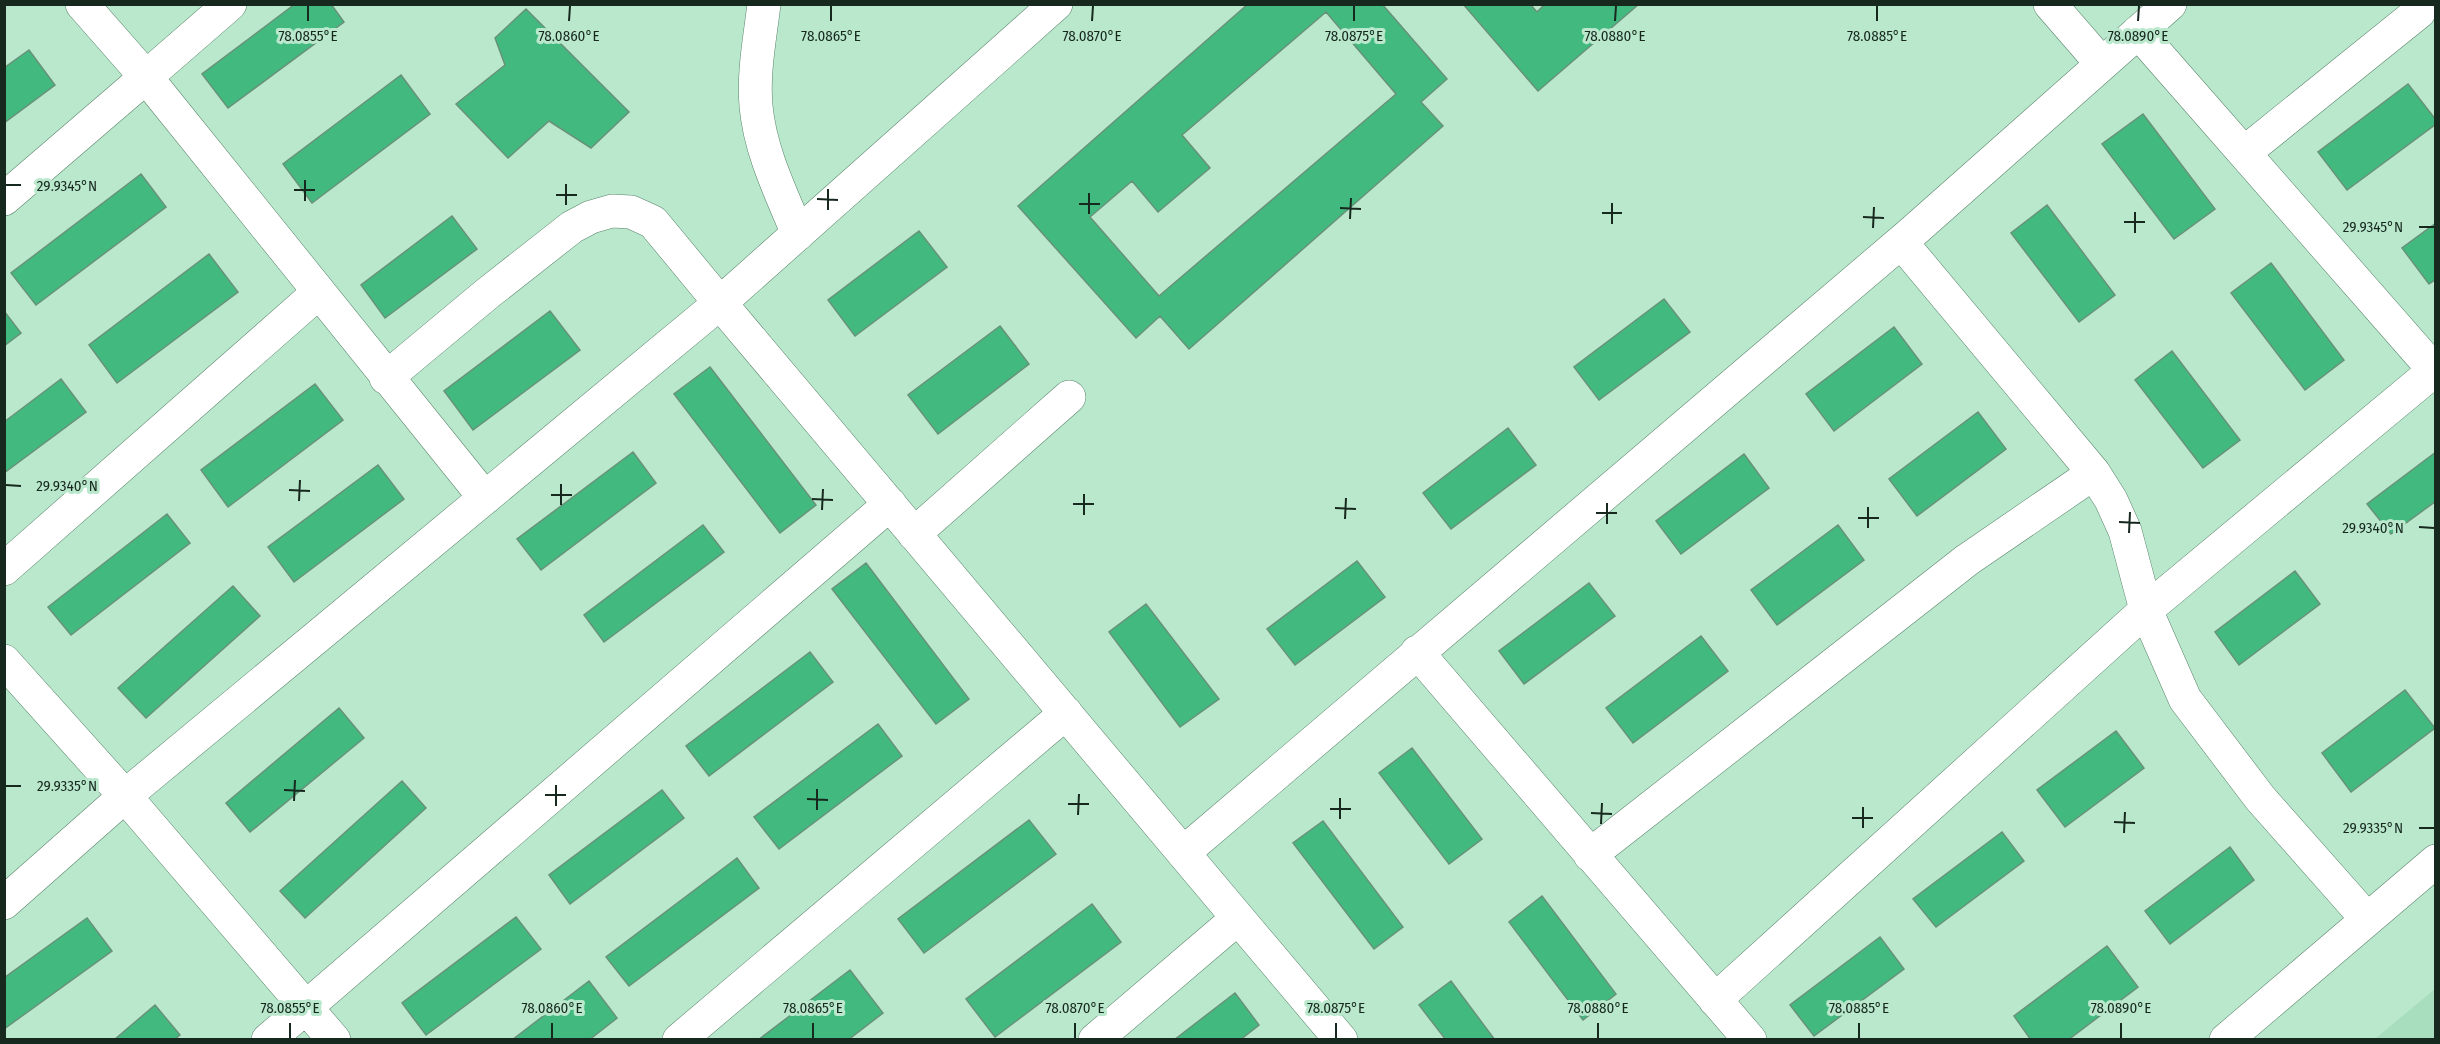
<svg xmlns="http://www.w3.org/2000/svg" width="2440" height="1044" font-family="'Fira Sans Condensed',sans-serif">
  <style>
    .built { fill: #a8ddbe }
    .building { fill: #42ba7f; stroke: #679279; stroke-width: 1.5; fill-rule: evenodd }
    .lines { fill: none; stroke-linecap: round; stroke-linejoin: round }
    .minor-casing { stroke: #59846b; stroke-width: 34 }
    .minor { stroke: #fff; stroke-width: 33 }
    .ticks { fill: none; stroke: #17291f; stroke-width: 2 }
    .ticks-label { font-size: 15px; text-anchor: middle; fill: #17291f; stroke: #bae8cc; stroke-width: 6; stroke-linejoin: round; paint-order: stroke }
  </style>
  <rect width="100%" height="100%" fill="#bae8cc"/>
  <path class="built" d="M2435 989V1039H2375Z"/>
  <path class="building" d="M295 4H331L344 22 228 108 202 74Z
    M1248 4H1382L1447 79 1421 102 1443 126 1189 349 1160 316 1136 338 1018 206ZM1326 12 1396 94 1159 296 1090 217 1132 181 1158 212 1210 168 1182 135Z
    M1463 4H1530L1537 12 1545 4H1639L1538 91Z
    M526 9 629 112 591 148 549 121 508 158 456 104 505 65 495 38Z
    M29 50 55 85 4 123V68Z
    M401 75 430 114 312 203 283 164Z
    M2408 84 2436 120V124L2347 190 2318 152Z
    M2143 114 2215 209 2174 239 2102 144Z
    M141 174 166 207 36 305 11 273Z
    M2047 205 2115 295 2079 322 2011 233Z
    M452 216 477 249 385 318 361 285Z
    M2436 223V279L2429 284 2402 248Z
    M919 231 947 267 855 336 828 300Z
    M209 254 238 292 117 383 89 345Z
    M2271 263 2344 360 2305 390 2231 293Z
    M1664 299 1690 332 1599 400 1574 367Z
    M4 311 21 333 4 346Z
    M550 311 580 350 473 430 444 391Z
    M1000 326 1029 364 938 434 908 395Z
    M1894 327 1922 364 1834 431 1806 394Z
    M2172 351 2240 440 2203 468 2135 380Z
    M710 367 816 505 780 533 674 394Z
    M61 379 86 412 4 473V422Z
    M315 384 343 420 228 507 201 470Z
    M1978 412 2006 449 1917 516 1889 479Z
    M1508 428 1536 465 1451 529 1423 493Z
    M633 452 656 483 541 570 517 539Z
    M2436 452V501L2391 534 2367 504Z
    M1744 454 1769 488 1681 554 1656 521Z
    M378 465 404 499 294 582 268 547Z
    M167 514 190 543 71 635 48 607Z
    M703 525 724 552 604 642 584 615Z
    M1838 525 1864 560 1777 625 1751 590Z
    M1357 561 1385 597 1295 665 1267 629Z
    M866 563 969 699 936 724 832 589Z
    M2295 571 2320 604 2239 665 2215 632Z
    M1589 583 1615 616 1524 684 1499 651Z
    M233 586 260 616 146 718 118 688Z
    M1146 604 1219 699 1180 727 1109 632Z
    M1701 636 1728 671 1633 743 1606 708Z
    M810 652 833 682 709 776 686 746Z
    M2405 690 2435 728 2351 792 2322 753Z
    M339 708 364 738 250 832 226 803Z
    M878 724 902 756 779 849 754 817Z
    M2116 731 2144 768 2065 827 2037 790Z
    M1412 748 1482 839 1449 864 1379 773Z
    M402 781 426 808 305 918 280 891Z
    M662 790 684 818 570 904 549 875Z
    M1029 820 1056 854 924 953 898 919Z
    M1323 821 1403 927 1374 949 1293 843Z
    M2002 832 2024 861 1936 927 1913 899Z
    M2230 847 2254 880 2170 944 2145 911Z
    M737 858 759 888 629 986 606 957Z
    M1542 896 1616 994 1583 1020 1509 922Z
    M1092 904 1121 942 995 1037 966 999Z
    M516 917 541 949 426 1035 402 1003Z
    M87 918 112 951 4 1029V978Z
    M1880 937 1904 969 1814 1036 1790 1005Z
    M2107 946 2138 987 2068 1040H2031L2014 1016Z
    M850 970 883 1013 848 1040H758Z
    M589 981 617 1018 589 1040H512Z
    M1451 981 1495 1040H1446L1419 1005Z
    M1235 993 1259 1025 1240 1040H1174Z
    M155 1005 180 1035 174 1040H114Z"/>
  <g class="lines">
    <defs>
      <path id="minor" d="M82 4 146 77 230 4
        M764 4C760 38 753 72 756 106 760 151 781 193 798 234
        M2050 4 2102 64
        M2138 32 2434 370
        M2244 153 2419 12
        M4 199 146 77 485 498
        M1901 242 2094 473
        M386 378 488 293 572 227 591 217 612 211 631 212 653 222 720 303 1056 4
        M914 534 1069 397
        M4 569 319 292
        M1417 652 1750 1040
        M4 661 125 796 334 1040
        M1183 853 1908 236 2170 4
        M1590 855 1967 560 2094 473 2111 500 2125 531 2146 610 2185 699 2260 798 2367 919
        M4 903 125 796 720 303 1238 918
        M1715 1000 2146 610 2436 369
        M268 1040 890 504
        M679 1040 1066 713
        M1095 1040 1238 918 1341 1040
        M2226 1040 2436 861"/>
    </defs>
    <use href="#minor" class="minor-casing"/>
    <use href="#minor" class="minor"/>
  </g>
  <path class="ticks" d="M308 21V6M569 21 570 6M831 21V6M1092 21 1093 6M1354 21V6M1615 21 1616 6M1877 21V6M2138 21 2139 6M6 185H21M294 190H315M556 195H577M817 199 838 200M305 201V180M1079 204H1100M566 205V184M1340 208 1361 209M828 210V189M1602 213H1622M1089 214V193M1863 217 1884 218M1350 219 1351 198M2124 222H2145M1612 224V203M2419 227H2434M1873 228 1874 207M2135 233V212M6 485 21 486M289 490 310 491M551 495H572M812 499 833 500M299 501 300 480M1073 504H1094M561 505V484M1335 508 1356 509M822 510 823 489M1596 513H1617M1084 515V494M1858 518H1879M1345 519 1346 498M2119 522 2140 523M1607 524V503M2419 527 2434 528M1868 528V507M2129 533 2130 512M6 786H21M284 790 305 791M545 795H566M807 799 828 800M294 801 295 780M1068 804H1089M556 806V785M1330 809H1351M817 810V789M1591 813 1612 814M1078 815 1079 794M1852 818H1873M1340 819V798M2114 822 2135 823M1601 824 1602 803M1863 828V807M2419 828H2434M2124 833 2125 812M290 1038V1023M552 1038V1023M813 1038V1023M1075 1038V1023M1336 1038V1023M1598 1038V1023M1859 1038V1023M2121 1038V1023"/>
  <g class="ticks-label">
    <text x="308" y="41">78.0855°E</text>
    <text x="569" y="41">78.0860°E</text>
    <text x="831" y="41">78.0865°E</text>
    <text x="1092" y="41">78.0870°E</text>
    <text x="1354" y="41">78.0875°E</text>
    <text x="1615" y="41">78.0880°E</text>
    <text x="1877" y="41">78.0885°E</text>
    <text x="2138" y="41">78.0890°E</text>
    <text x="67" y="191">29.9345°N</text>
    <text x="2373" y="232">29.9345°N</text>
    <text x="67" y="491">29.9340°N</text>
    <text x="2373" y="533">29.9340°N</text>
    <text x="67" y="791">29.9335°N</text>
    <text x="2373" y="833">29.9335°N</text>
    <text x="290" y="1013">78.0855°E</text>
    <text x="552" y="1013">78.0860°E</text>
    <text x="813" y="1013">78.0865°E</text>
    <text x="1075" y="1013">78.0870°E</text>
    <text x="1336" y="1013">78.0875°E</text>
    <text x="1598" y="1013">78.0880°E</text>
    <text x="1859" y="1013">78.0885°E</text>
    <text x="2121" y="1013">78.0890°E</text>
  </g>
  <rect width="2440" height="1044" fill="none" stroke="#17291f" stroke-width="12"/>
</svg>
